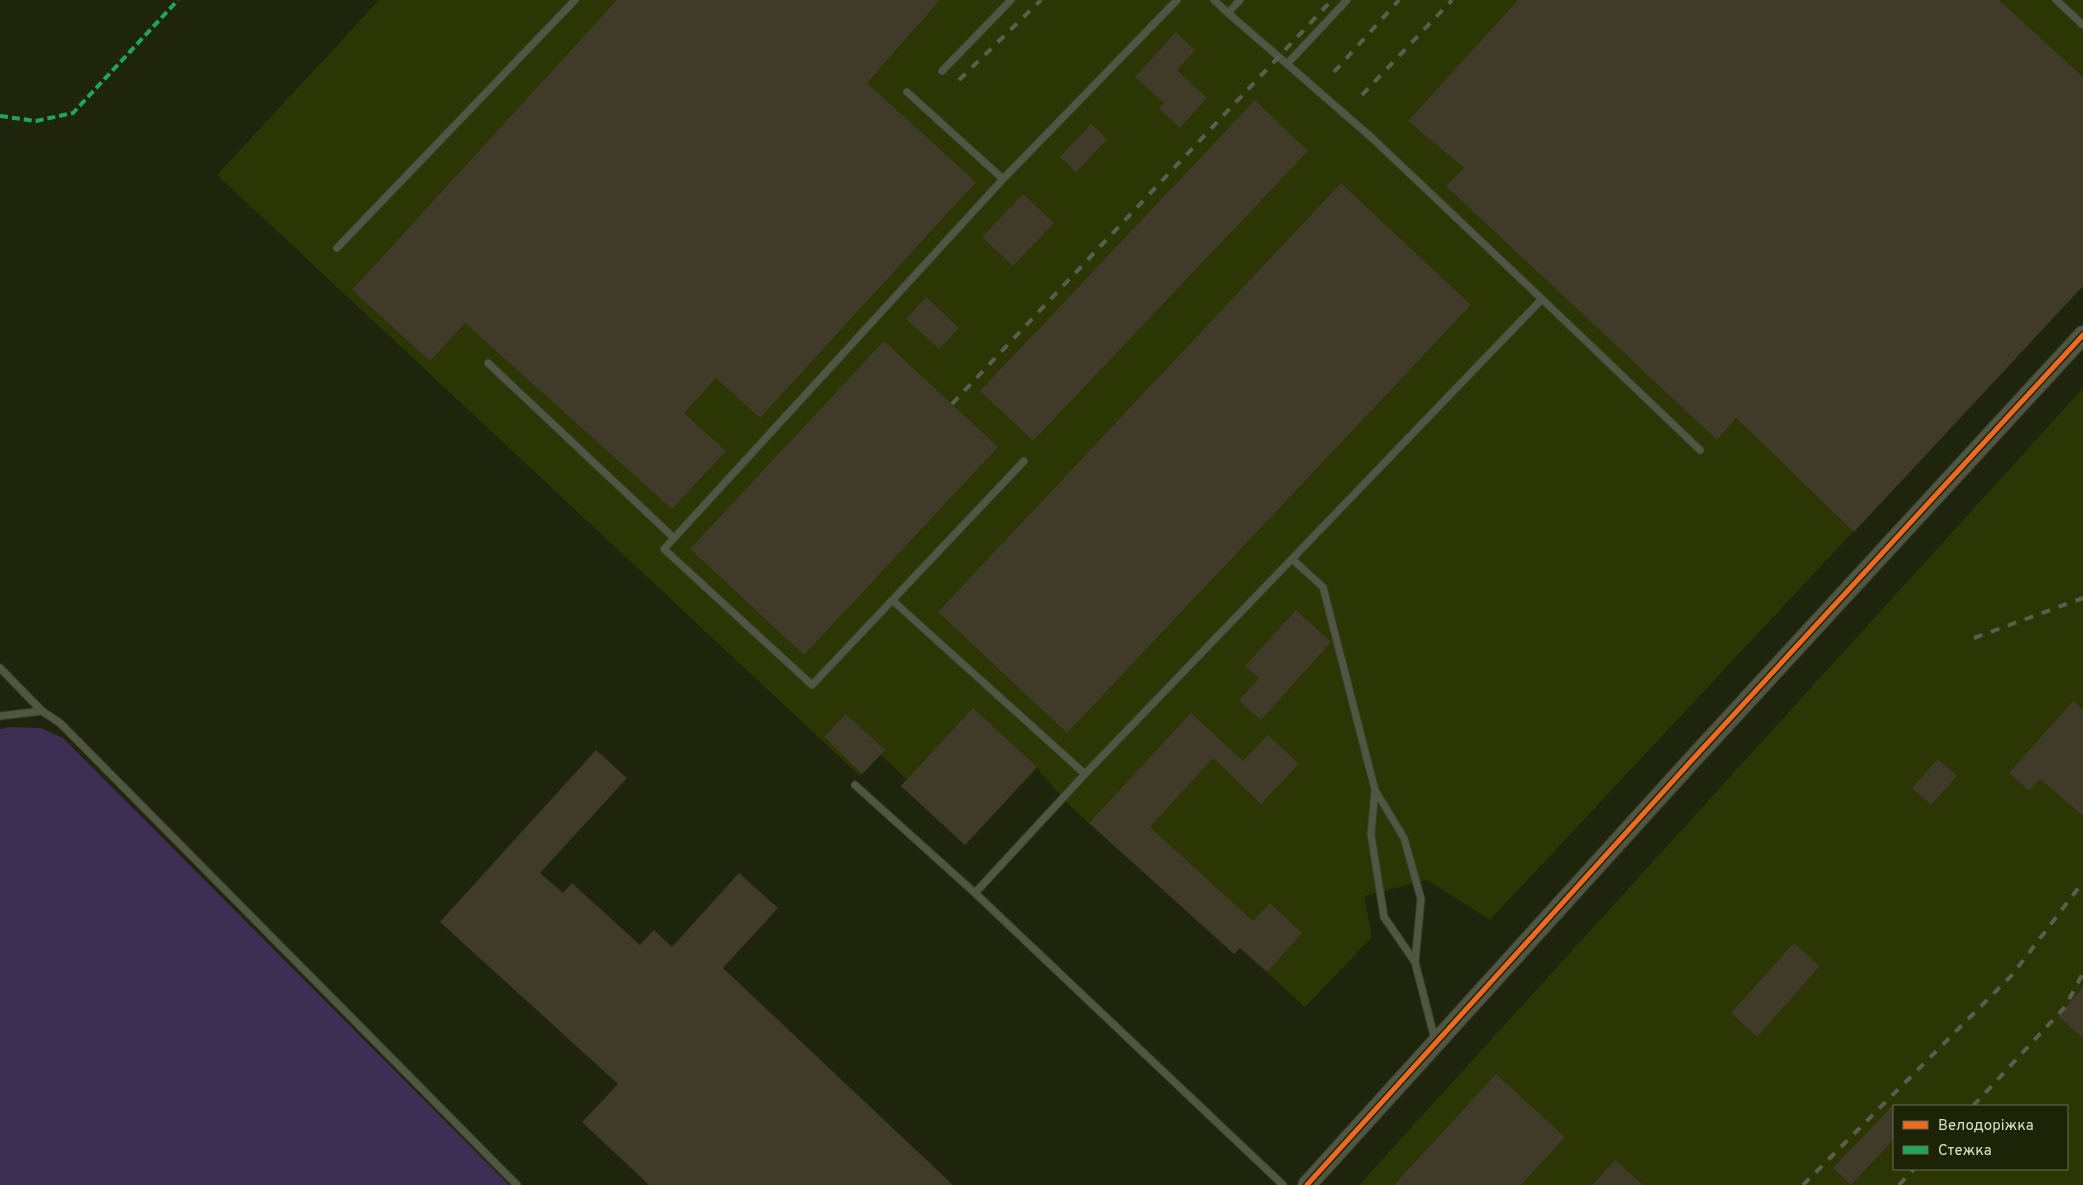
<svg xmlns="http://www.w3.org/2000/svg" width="2083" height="1185" font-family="Overpass,sans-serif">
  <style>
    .built { fill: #2c3504; fill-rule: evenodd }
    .green { fill: #3d2e53 }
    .building { fill: #403b28 }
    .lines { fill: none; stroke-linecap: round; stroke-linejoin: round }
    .service-casing { stroke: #383c2a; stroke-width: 9 }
    .tertiary-casing { stroke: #383c2a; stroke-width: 20 }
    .service { stroke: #515642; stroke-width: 7 }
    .tertiary { stroke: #515642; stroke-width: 18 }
    .rail { stroke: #5a5f4d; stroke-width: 4; stroke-dasharray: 9 9; stroke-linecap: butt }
    .quiet { stroke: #20a55d; stroke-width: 4; stroke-dasharray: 8 4; stroke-linecap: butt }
    .cycleway-casing { stroke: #1d2306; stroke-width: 8 }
    .cycleway { stroke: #ed6a23; stroke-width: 5 }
  </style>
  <rect width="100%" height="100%" fill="#1f240c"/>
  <path class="built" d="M379 0H2083V286L1490 920 1427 880 1364 896 1372 937 1305 1007 1240 948 1234 954 1068 804 1037 768 965 845 901 786 906 779 881 755 860 776 217 175Z
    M2083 388V1185H1359L1957 527ZM1894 1106H2067V1169H1894Z"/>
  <path class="green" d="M10 727 41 728 63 738 509 1185H0V729Z"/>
  <path class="building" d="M617 0H940L867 83 976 182 760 418 716 378 684 413 726 451 672 509 465 323 430 361 352 290Z
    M1518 0H1999L2083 77V286L1854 532 1736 418 1717 440 1446 186 1464 168 1408 121Z
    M1176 32 1195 50 1177 70 1207 98 1180 128 1159 109 1164 103 1135 77Z
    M1255 100 1308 151 1033 441 980 391Z
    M1091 124 1107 139 1076 172 1060 157Z
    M1341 183 1471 305 1067 733 938 612Z
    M1023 194 1054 223 1013 266 982 237Z
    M926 297 959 328 939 349 906 319Z
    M884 341 998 447 804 655 690 549Z
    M1296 610 1331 642 1261 720 1239 701 1259 678 1245 666Z
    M2073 701 2083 710V816L2040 779 2029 791 2009 773Z
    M973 708 1037 767 965 845 901 786Z
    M1191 713 1243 761 1268 735 1299 764 1261 804 1213 758 1150 827 1253 921 1270 903 1302 933 1267 972 1240 948 1234 954 1089 823Z
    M846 714 885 750 862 774 824 737Z
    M596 750 627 778 540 873 563 893 572 883 640 945 654 930 672 947 739 873 778 908 723 968 953 1185H649L582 1122 618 1084 440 922Z
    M1938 759 1957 776 1931 805 1912 788Z
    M1794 943 1820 966 1757 1037 1731 1013Z
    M2083 987V1038L2058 1016Z
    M1496 1074 1565 1137 1521 1185H1394Z
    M1894 1104V1139L1851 1185 1833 1168Z
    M1615 1160 1643 1185H1593Z"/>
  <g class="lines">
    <defs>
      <path id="service" d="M1214 0 1228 13 1240 0
        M2056 0 2083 25
        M1228 13 1287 64 1347 0
        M942 71 1011 0
        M907 92 1003 179 1177 0
        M1003 179 664 549 812 685 1024 461
        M337 248 575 0
        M1542 299 1700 450
        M488 363 674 538
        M1292 559 1323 587 1375 790 1404 838 1421 899 1415 962 1435 1040
        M0 668 42 711
        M0 716 42 711 60 723 517 1185
        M1085 774 1542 299 1371 137 1287 64
        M855 785 975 893 1085 774 892 600
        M1375 790 1371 834 1384 917 1415 962
        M975 893 1283 1185"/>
      <path id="tertiary" d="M1307 1185 1692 760 2083 335"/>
    </defs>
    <use href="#service" class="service-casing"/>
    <use href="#tertiary" class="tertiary-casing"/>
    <use href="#service" class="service"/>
    <use href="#tertiary" class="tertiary"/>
    <path class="rail" d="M1334 72 1399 0
      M959 80 1041 0
      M1362 95 1452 0
      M952 404 1332 0
      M1974 638 2083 598
      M1973 1106 2065 1007 2083 973
      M1803 1185 2012 975 2083 882
      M1899 1185 1914 1169"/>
    <path class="quiet" d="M0 116 36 121 73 113 178 0"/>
    <defs>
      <path id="cycleway" d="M1307 1185 1692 760 2083 335"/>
    </defs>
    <use href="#cycleway" class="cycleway-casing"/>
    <use href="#cycleway" class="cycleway"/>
  </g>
  <rect x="1893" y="1105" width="175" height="65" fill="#1d2306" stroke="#686f52"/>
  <rect x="1903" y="1121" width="25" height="8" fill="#ed6a23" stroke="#686f52"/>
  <text x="1938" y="1130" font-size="15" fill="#d8e1c3">Велодоріжка</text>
  <rect x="1903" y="1146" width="25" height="8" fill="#20a55d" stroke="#686f52"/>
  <text x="1938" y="1155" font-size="15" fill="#d8e1c3">Стежка</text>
</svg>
